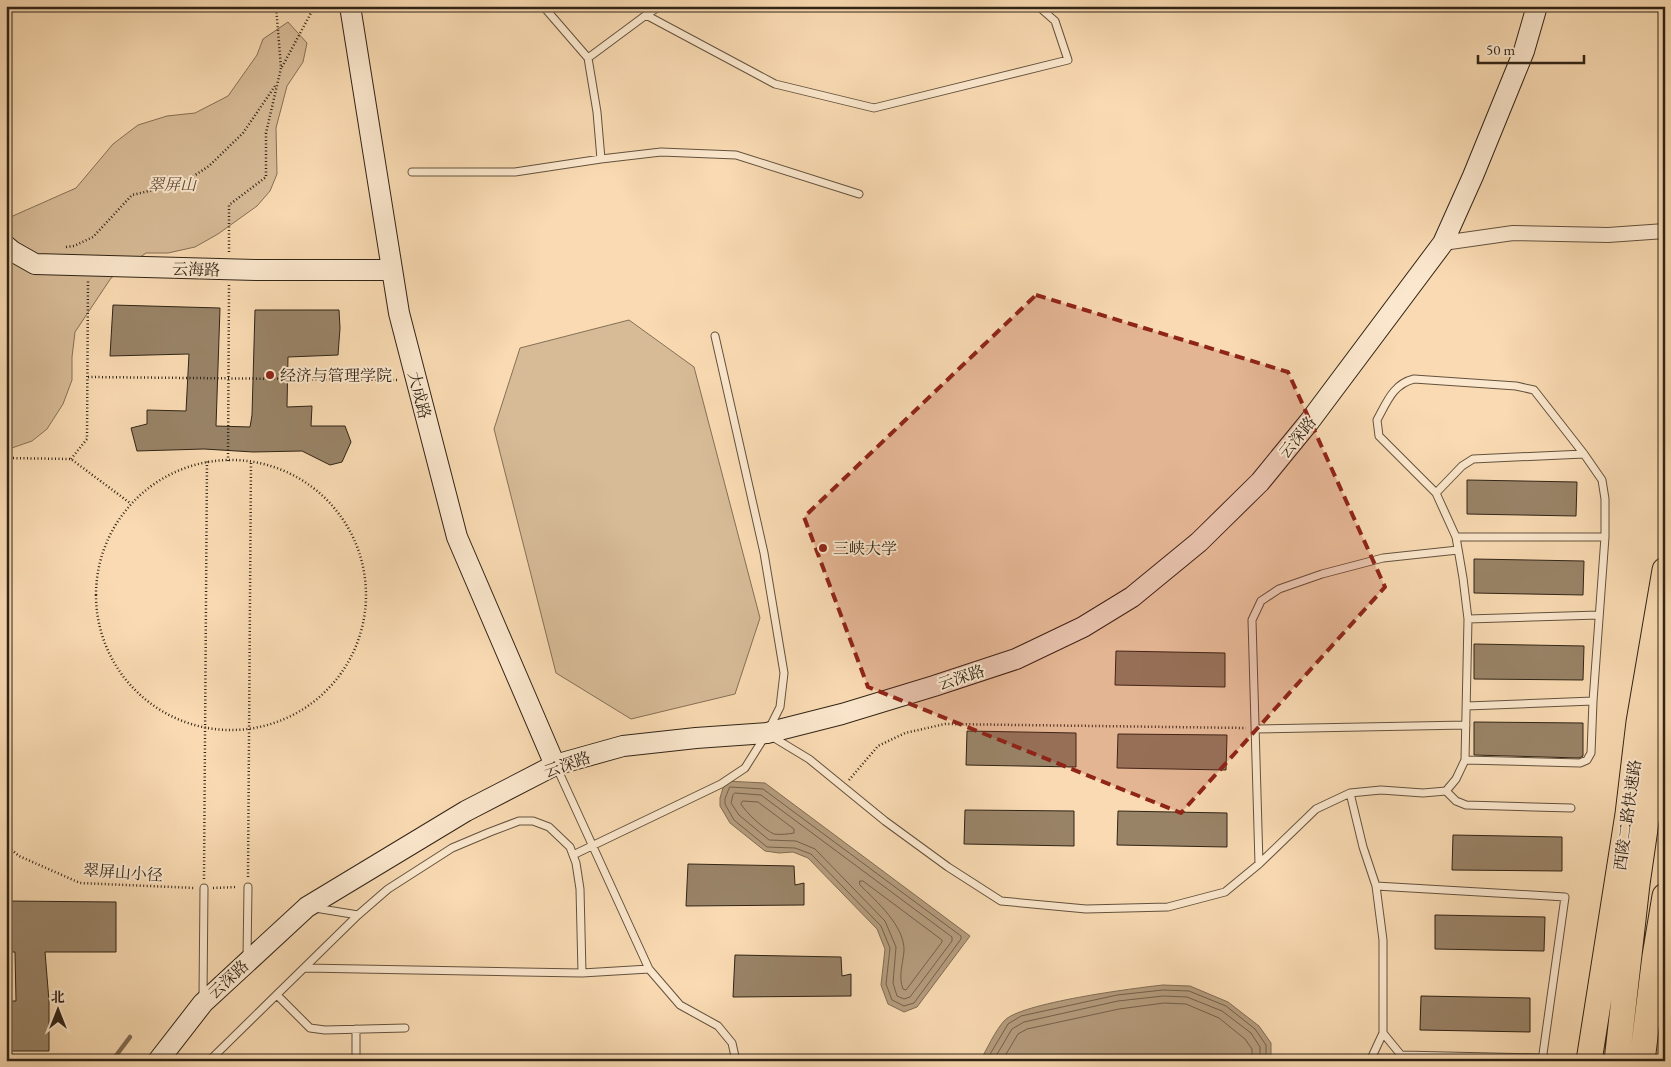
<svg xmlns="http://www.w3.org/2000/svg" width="1671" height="1067" font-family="'EB Garamond','Noto Serif SC',serif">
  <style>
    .green { fill: #d7bb97; stroke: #847056 }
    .water { fill: #b59c7d; stroke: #806c54 }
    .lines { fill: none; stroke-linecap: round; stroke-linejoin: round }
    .shore { stroke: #73604a; stroke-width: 1 }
    .stream { stroke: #806c54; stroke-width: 4.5 }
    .building { fill: #998367; stroke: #312416 }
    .lane-casing { stroke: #63523d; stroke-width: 9 }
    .street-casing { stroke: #63523d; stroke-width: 16 }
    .secondary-casing { stroke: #312416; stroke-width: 22 }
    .highway-casing { stroke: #312416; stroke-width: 27 }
    .path { stroke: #312416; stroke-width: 2.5; stroke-dasharray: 1 2.5; stroke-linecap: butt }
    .lane { stroke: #fbe7cd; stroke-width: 7 }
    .street { stroke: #fbe7cd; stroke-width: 14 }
    .secondary { stroke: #fbe7cd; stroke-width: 20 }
    .highway { stroke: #f9dab2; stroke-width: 25 }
    .marked { fill: #8f2418; fill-opacity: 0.2; stroke: #8f2418; stroke-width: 4; stroke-dasharray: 10 6; stroke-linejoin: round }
    .poi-dot { fill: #8f2418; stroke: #fbe7cd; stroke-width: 2 }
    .labels { text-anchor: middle; stroke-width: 4; stroke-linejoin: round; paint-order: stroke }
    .park-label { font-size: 16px; font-style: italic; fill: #5a4a36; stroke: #fbe7cd }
    .street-label { font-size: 16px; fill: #312416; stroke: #fbe7cd }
    .poi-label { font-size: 16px; fill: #312416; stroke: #fbe7cd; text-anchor: start }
  </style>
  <rect width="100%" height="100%" fill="#f9dab2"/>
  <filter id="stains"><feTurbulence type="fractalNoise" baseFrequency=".004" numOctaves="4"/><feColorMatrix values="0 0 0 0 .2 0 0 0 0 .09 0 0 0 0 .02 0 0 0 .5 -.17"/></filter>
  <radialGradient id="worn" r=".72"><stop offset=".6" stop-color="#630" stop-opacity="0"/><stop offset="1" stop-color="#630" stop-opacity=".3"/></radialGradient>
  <path class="green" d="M288 22 307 43 303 62 287 86 276 128 277 174 270 191 257 206 218 234 195 247 168 253H146L111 278 75 332 72 357V380L63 404 47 429 32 441 6 450V219L76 188 113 144 138 125 167 116 195 113 228 96 257 55 263 39Z
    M629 320 694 367 760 618 735 694 631 719 556 673 494 429 520 348Z"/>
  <path class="water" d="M725 781 765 783 970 936 917 1007 904 1012 888 1004 881 985 885 949 877 929 808 858 793 852 779 853 765 851 730 823 720 806V798Z
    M1163 985 1190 986 1228 1002 1259 1026 1271 1043V1061H980C987 1049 995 1031 1004 1021 1019 1003 1135 988 1163 985Z"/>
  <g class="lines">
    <path class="shore" d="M730 787 763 789 961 936V939L914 1003 904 1006 892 1000 886 984 890 948 881 926 811 854 795 848 767 847 734 820 725 804V799Z
      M735 793 761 795 952 937V941L910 997 904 999 897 996 893 983 896 947 885 921 815 849 796 841 769 840 739 815 731 803 733 795Z
      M743 801 758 802 794 829V833C789 834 780 835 774 834 766 831 745 812 741 804Z
      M860 881H863L942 940V942L906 990 903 989C898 977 903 963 904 951 905 926 876 901 860 885Z
      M986 1061 1008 1024 1021 1016 1117 995 1163 990 1189 991 1226 1006 1255 1029 1266 1045V1061
      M993 1061 1012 1029 1024 1022 1118 1001 1163 996 1187 997 1222 1011 1251 1033 1260 1047V1061
      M1002 1061 1018 1034 1027 1029 1119 1009 1164 1003 1186 1004 1219 1018 1245 1039 1252 1049V1061"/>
    <path class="stream" d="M112 1061 130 1037"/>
  </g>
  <path class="building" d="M113 305 220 308 216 426 250 427 252 415 255 310H339L340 328 338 355 288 357 287 407 312 406 311 426H345L351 442 342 462 330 465 302 451 253 452 204 449 137 451 131 428 147 424V410L186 411 189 354 110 356Z
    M1467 480 1577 482 1576 516 1467 514Z
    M1474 559 1584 561 1583 595 1474 593Z
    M1474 644 1584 646 1583 680 1474 679Z
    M1116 651 1225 653V687L1115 685Z
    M1474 722 1583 723V756L1579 758 1474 755Z
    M967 731 1076 733V767L966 765Z
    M1118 734 1227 735 1226 770 1117 768Z
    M965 810 1074 811V846L964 844Z
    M1118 811 1227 813V847L1117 845Z
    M1453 835 1562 837V871L1452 870Z
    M688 864 794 866 795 885 804 883V905L686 906Z
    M6 901 116 902V952H45L49 1001V1051H6V1001H16L15 952H6Z
    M1435 915 1545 917 1544 951 1435 949Z
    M735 955 841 957 842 976 851 974V996L733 997Z
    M1421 996 1530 998V1032L1420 1030Z"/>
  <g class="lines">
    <defs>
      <path id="lane" d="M543 6 588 58 597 112 601 159
        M646 15 775 84 874 108 1068 60 1055 21 1038 6
        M588 58 646 15 660 6
        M412 172H515L601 159 661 152 736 155 859 194
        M1436 493 1462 466 1473 459 1584 454
        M1456 537H1605
        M1468 619 1599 615
        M1467 706 1593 701
        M1255 729 1466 725
        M771 736 809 759 885 821 948 867 1001 901 1086 909 1168 907 1225 892 1259 864 1316 809 1350 793 1381 790 1423 793 1446 791 1456 779 1465 760 1468 619 1463 578 1456 537 1436 493 1379 436 1377 420C1387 402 1393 384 1414 379L1516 386 1534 390 1584 454 1602 480 1605 499V537L1593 701 1591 753 1587 760 1580 763 1465 760
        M557 768 649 969 680 1005 718 1026 732 1043 736 1061
        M1446 791 1456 801 1466 805 1571 808
        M1350 793 1363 847 1376 886 1383 940V1033L1370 1061
        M573 855 721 784 745 768 767 733 780 707 784 673 764 553 715 336
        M1259 864 1252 620 1261 601 1279 589 1322 574 1383 558 1458 550
        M1376 886 1565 897 1542 1061
        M315 908 358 915
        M247 957 248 887
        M305 968 582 973 649 969
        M277 995 310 1028 325 1030 405 1028
        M203 997 204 888
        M356 1029V1061
        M1383 1033 1401 1055 1542 1058
        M209 1061 358 915 388 889 452 848 490 832 519 821H533L549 827 570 847 576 863 580 889 582 973"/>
      <path id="street" d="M1443 243 1513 233 1608 235 1665 231"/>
      <path id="secondary" d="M350 6 399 313 457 537 555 765
        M6 246 12 251 35 264 256 270H392
        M158 1061 203 1003 307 907 466 811 555 765 623 746 696 738 767 733 842 714 934 686 1016 659 1083 627 1132 597 1199 542 1260 482 1309 422 1443 243 1473 176 1524 51 1537 6"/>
      <path id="highway" d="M1589 1061 1628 814 1639 722 1665 570
        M1617 1061 1637 884 1665 691
        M1642 1061 1655 956 1665 896"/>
    </defs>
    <use href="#lane" class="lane-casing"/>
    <use href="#street" class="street-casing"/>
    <use href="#secondary" class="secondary-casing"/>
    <use href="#highway" class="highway-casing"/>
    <path class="path" d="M282 67 312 11 335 7
      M66 247 74 246 93 237 132 195 183 183 209 166 243 133 275 86
      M229 252V205L266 177V133L281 68 276 6
      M88 377 399 380
      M6 458 71 459 130 503
      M71 459 87 439 88 281
      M96 595a135 135 0 1 1 270 0a135 135 0 1 1-270 0Z
      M228 461 229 285
      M849 780 878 746 905 733 945 724 1246 728
      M6 845 19 856 80 883 195 888
      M248 877 251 461
      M204 879 207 461
      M213 888 237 887"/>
    <use href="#lane" class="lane"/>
    <use href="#street" class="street"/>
    <use href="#secondary" class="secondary"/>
    <use href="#highway" class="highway"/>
  </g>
  <path class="marked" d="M1036 295 1288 372 1385 587 1181 813 868 687 804 517Z"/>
  <g class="poi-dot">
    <circle cx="270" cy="375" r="5"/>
    <circle cx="823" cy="548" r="5"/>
  </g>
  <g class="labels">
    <g class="park-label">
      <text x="172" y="190">翠屏山</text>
    </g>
    <g class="street-label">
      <text transform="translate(196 269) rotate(1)" y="6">云海路</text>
      <text transform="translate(420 395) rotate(76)" y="6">大成路</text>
      <text transform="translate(1297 437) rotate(-51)" y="6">云深路</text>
      <text transform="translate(961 677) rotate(-18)" y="6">云深路</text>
      <text transform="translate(567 764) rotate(-19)" y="6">云深路</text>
      <text transform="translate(1627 815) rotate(-82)" y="6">西陵二路快速路</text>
      <text transform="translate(123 872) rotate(4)" y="6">翠屏山小径</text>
      <text transform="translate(228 979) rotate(-43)" y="6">云深路</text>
    </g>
    <g class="poi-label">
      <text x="280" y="381">经济与管理学院</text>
      <text x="833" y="554">三峡大学</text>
    </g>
  </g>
  <rect width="1671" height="1067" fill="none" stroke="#f9dab2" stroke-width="25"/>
  <rect x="8" y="8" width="1656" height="1052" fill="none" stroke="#312416" stroke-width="2.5"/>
  <rect x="12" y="12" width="1646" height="1042" fill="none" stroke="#312416"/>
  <g transform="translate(58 1010)" stroke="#fbe7cd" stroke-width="4" paint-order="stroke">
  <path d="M0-4L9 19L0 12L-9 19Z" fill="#312416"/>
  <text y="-8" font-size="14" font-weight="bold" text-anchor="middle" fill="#312416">北</text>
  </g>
  <path d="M1478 55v8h106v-8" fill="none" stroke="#312416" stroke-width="2.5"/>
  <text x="1486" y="55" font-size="15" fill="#312416" stroke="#fbe7cd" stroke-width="4" paint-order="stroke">50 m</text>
  <rect width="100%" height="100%" filter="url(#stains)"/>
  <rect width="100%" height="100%" fill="url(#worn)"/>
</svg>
